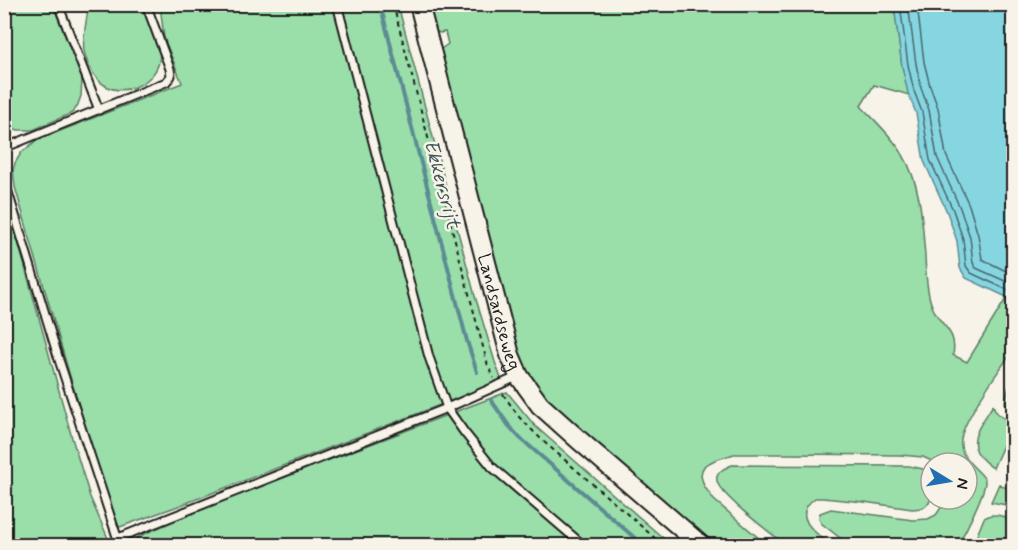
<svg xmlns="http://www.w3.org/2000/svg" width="1018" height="550" font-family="Mynerve,sans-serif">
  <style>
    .green { fill: #9adeaa; stroke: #5b7d63; stroke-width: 1.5 }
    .water { fill: #86d6e2; stroke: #5c8c93; stroke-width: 1.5 }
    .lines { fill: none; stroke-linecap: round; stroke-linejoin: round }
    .shore { stroke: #46666b; stroke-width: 1.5 }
    .stream { stroke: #5c8c93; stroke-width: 4 }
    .lane-casing { stroke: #1c1c1c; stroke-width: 11 }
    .secondary-casing { stroke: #1c1c1c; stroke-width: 22 }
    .path { stroke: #1c1c1c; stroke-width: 2; stroke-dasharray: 4.5 4.5; stroke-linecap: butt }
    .lane { stroke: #f7f3e8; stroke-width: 7 }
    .secondary { stroke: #f7f3e8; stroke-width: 18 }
    .labels { text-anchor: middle; stroke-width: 5; stroke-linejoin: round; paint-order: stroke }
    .street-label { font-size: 18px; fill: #1c1c1c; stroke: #f7f3e8 }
    .water-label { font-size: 20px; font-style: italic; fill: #3c5457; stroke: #f7f3e8 }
  </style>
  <rect width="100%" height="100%" fill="#f7f3e8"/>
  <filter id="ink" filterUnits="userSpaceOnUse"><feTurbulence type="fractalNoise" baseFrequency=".0167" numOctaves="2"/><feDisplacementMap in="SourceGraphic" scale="12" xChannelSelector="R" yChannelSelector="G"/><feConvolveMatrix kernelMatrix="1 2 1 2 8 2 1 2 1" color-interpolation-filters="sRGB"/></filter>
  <g filter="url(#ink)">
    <path class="green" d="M5 4 53 5 82 79 81 96 77 107 72 113 33 130H18L5 125Z
      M89 5H143C150 22 163 43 159 62 154 83 124 97 106 86 94 79 87 64 84 51 82 41 87 16 89 5Z
      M160 5H398L475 296 495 362 502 381 181 505 117 528 72 383 15 187 13 170 15 163 21 153 37 140 182 83 164 38Z
      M424 5H894L902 66 909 95 874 85 861 106C875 121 893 137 903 155 919 182 922 213 924 244 926 262 925 286 931 303 938 327 958 328 953 355L967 362 1007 297 1013 300V355L1007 359C995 376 963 420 961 439 958 462 985 472 985 481 986 491 964 534 958 545H849L821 523 819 518 820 513 831 509 913 520 928 519 936 515 947 499H967V463H936L923 457 900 455 787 454H734L715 460 705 465 702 470 701 476 704 486 714 500 767 545H705L546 404 523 364 515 340 438 56 441 49 448 44 445 32 440 33 431 30Z
      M5 196 20 249 72 438 90 497 111 545 6 546 5 542Z
      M1013 371 1014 408H1013L1006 405 1005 402Z
      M507 392 535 426 671 545 128 546 140 536 193 512Z
      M993 405C997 418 1003 416 1013 423L993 468C961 446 977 431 993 405Z
      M732 465 909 466 923 469 931 476V498L929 503 923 508 912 509 864 502 823 498H815C790 516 816 534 831 545H786C772 534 719 495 717 481 715 472 725 468 732 465Z
      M999 484 1013 491V510L1006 505 991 502Z
      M991 515C1013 514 1016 528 1008 545H973L984 518Z"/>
    <path class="water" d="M894 5H1013V300L966 278 960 268 957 241 947 212 924 161 916 113 908 93 902 66Z"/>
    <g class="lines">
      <path class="shore" d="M900 4 908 65 914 91 922 112 930 160 953 210 963 239 966 266 971 273 1014 293
        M908 4 916 64 921 88 929 110 937 157 960 208 970 237 973 263 976 268 1014 285
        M917 4 924 62 930 86 938 108 946 155 969 205 978 235 982 259 1014 275"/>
      <path class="stream" d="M380 4 467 341 477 372
        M491 400 509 426 519 437 644 546"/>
      <defs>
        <path id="lane" d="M58 4 99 110
          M337 4 429 357 447 408 464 432 492 467 584 546
          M4 148 166 82 171 76 170 69 146 4
          M4 179 60 363 120 546
          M118 538 447 408 519 376"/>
        <g id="secondary">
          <path id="s1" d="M419 4 497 305 510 355 519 376 540 405 579 440 702 546"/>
        </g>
      </defs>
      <use href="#lane" class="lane-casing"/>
      <use href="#secondary" class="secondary-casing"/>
      <path class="path" d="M393 4 488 366 494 378
        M503 394 519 417 543 441 664 546"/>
      <use href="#lane" class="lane"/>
      <use href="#secondary" class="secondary"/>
    </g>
  </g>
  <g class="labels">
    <g class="street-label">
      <text dy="6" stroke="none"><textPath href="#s1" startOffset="318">Landsardseweg</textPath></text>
    </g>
    <g class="water-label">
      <text transform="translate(443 184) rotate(75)" y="7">Ekkersrijt</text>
    </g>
  </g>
  <rect width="1018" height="550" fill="none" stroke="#f7f3e8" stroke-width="24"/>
  <rect x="12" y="12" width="994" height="526" fill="none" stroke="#1c1c1c" stroke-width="2" filter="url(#ink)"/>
  <g transform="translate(949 481) rotate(101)"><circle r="28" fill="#f7f3e8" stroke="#9f9d96" stroke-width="1.5"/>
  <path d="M0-4.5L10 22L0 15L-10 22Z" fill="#1f6fb2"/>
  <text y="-9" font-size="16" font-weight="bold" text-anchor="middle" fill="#1c1c1c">N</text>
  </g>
</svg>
